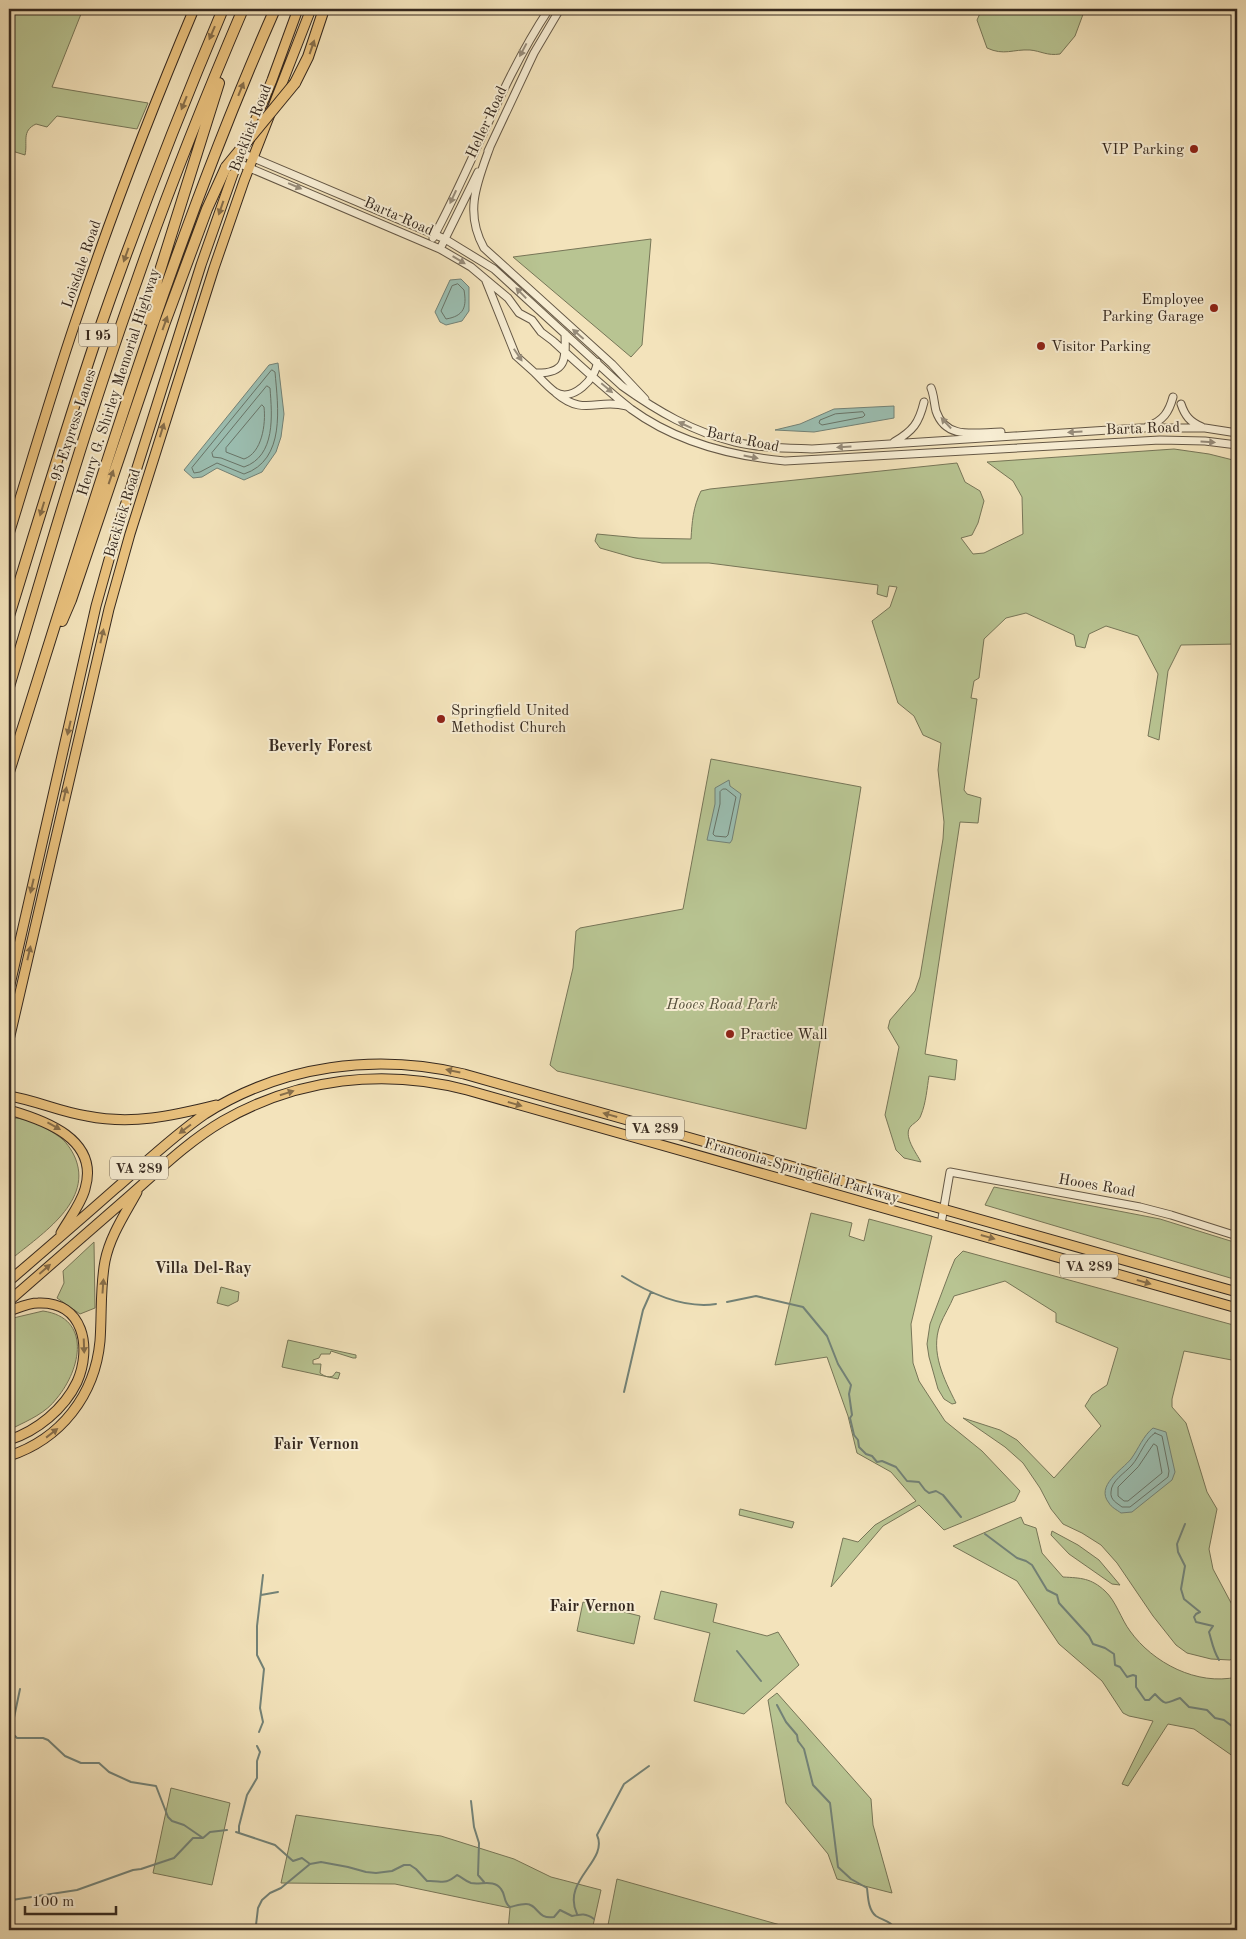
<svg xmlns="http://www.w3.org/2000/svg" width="1246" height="1939" font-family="'Old Standard TT',serif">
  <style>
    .green { fill: #b8c492; stroke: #777658 }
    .water { fill: #9bbeb1; stroke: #738277 }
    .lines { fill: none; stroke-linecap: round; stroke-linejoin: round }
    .shore { stroke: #687468; stroke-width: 1 }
    .stream { stroke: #738277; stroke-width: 2 }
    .minor-casing { stroke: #655846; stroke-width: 9 }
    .major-casing { stroke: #36291f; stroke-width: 11 }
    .highway-casing { stroke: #36291f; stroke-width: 12 }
    .minor { stroke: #f7edd3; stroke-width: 7 }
    .major { stroke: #eac27e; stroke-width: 9 }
    .highway { stroke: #eac27e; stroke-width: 10 }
    .highway-bridge-casing { stroke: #36291f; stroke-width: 12; stroke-linecap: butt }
    .highway-bridge { stroke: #eac27e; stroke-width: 10 }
    .oneway { fill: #876e4a }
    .oneway2 { fill: #968b79 }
    .poi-dot { fill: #8f2418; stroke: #f7edd3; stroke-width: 2 }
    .labels { text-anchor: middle; stroke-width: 4; stroke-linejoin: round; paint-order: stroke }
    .shield { fill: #f7edd3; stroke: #706455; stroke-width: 1 }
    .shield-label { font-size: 14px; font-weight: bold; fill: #36291f }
    .street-label { font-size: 15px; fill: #36291f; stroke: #f7edd3 }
    .poi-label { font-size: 15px; fill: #36291f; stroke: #f7edd3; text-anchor: start }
    .park-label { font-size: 15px; font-style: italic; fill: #56503c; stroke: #f7edd3 }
    .neighbourhood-label { font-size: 16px; font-weight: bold; fill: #36291f; stroke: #f7edd3 }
  </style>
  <rect width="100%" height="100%" fill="#f3e3bb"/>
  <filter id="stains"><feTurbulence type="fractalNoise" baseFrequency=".004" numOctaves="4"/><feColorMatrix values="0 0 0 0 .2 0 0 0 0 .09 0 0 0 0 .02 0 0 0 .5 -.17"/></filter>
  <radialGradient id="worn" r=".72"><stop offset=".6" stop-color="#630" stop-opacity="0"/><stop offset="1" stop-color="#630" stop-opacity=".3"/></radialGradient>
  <path class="green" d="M9 9H83L52 87 148 103 137 129 57 116 47 127 36 124C21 131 28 142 25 155L9 150Z
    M982 9H1085L1075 36 1060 54C1047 56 1041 51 1030 50 1013 49 1004 56 987 48L977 20Z
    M651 239 642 345 631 357 513 257Z
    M1174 449 1209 454 1237 461V644L1181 645 1168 671 1159 740 1148 736 1158 674 1138 636 1106 626 1089 634 1085 648 1076 646 1074 635 1026 613 1006 618 984 639 979 678 974 681 971 698 977 699 964 790 967 794 981 798 978 823 960 822 925 1054 957 1060 955 1080 929 1076C927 1088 926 1103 921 1115 919 1121 915 1122 911 1126 902 1135 917 1154 921 1162L904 1158 896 1150 885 1115 899 1047 888 1028 890 1020 915 991 920 977 943 839 944 822 938 770 941 743 923 735 914 716 898 703 872 621 890 607 897 587 889 586 887 597 877 594 878 585 709 563H662L635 558 600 548 595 541 597 534 639 538 691 539C692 522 693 507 701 491L710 489 957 463 965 482 980 491 984 501 978 523 972 535 961 538 973 554 984 553 1023 534 1022 497 1013 481 987 462Z
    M711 759 861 787 806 1129 557 1071 550 1065 573 968 576 931 580 928 683 909Z
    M13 1118C30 1118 47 1128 61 1138 68 1144 73 1152 76 1160 92 1204 37 1237 9 1261V1122Z
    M994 1187 1160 1219 1237 1243V1280L985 1205Z
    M811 1213 852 1223 849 1236 864 1241 869 1219 932 1236 911 1324 913 1363 919 1381 945 1421 982 1451 1020 1491 1015 1501 944 1530 919 1505 883 1526 831 1587 843 1538 858 1542 875 1525 916 1501 891 1472 857 1453 848 1416 827 1357 775 1365Z
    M94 1242 95 1308 80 1314 57 1298 64 1283 63 1271Z
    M963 1251 1237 1326V1361L1184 1351 1172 1399V1407L1186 1423 1207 1492 1217 1509 1209 1549 1213 1569 1237 1614V1656L1230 1660 1211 1659 1187 1653 1176 1645 1153 1616 1117 1563 1101 1545 1082 1533 1063 1524 1051 1509 1040 1488 1023 1463 1005 1447 963 1418 1000 1430 1017 1440 1054 1478 1101 1426 1085 1406 1092 1395 1107 1385 1118 1348 1056 1322V1313L1005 1281 954 1296C950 1306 944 1315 940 1325 930 1352 944 1379 956 1403L952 1404 944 1399 938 1389 929 1357 927 1344 930 1324 950 1271 955 1259Z
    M221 1287 239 1292 238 1301 228 1306 217 1303Z
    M43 1311C92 1318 81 1369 57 1398 46 1413 29 1420 13 1428H9V1319Z
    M288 1340 356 1355V1358H353L331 1351 330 1354H321L319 1358 313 1360V1364H321L320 1373C324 1376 328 1378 333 1376L336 1372 340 1373 338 1379 282 1367Z
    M740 1509 794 1522 792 1528 739 1515Z
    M1021 1517 1024 1524 1036 1528 1042 1553 1063 1577C1081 1578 1091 1578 1105 1591 1116 1601 1121 1619 1130 1631 1153 1663 1197 1686 1237 1677V1759L1194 1729 1168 1724 1128 1786 1122 1784 1153 1721 1129 1716 1123 1713 1102 1681 1059 1644 1017 1581 953 1546Z
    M1052 1531 1078 1545 1099 1560 1120 1585 1112 1584 1069 1554 1051 1535Z
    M661 1591 717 1604 713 1622 767 1636 778 1632 799 1665 744 1714 694 1701 710 1633 654 1619Z
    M583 1602 640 1616 634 1644 577 1631Z
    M777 1693 871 1799 873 1825 892 1893 837 1879 828 1854 786 1803 768 1700Z
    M171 1788 230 1803 212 1885 153 1873Z
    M296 1815 441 1836 514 1859 551 1877 601 1890 592 1930H508L510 1908 395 1884 281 1883Z
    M617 1879 798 1930H607Z"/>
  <path class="water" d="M461 279 469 287V311L462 321 446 325 440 322 435 312 450 280Z
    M278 363 284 414 281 437 276 452 262 472 244 480 217 468 202 477 193 478 184 470 269 365Z
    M894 406V418L814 432 775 430 800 424 834 409Z
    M729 780 730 786 741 794 732 840 730 843 707 840 715 804V788Z
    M1153 1428 1166 1432 1175 1472 1172 1480 1132 1512 1121 1513C1117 1510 1111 1507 1109 1503 1095 1486 1122 1470 1131 1459 1139 1448 1143 1436 1153 1428Z"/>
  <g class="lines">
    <path class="shore" d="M458 284 464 290C467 307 464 316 446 319L441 311 452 286Z
      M272 370 275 372C278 407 286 460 244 474L217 463 200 472 194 473 192 468Z
      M267 386 270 388C272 415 276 456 244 467L221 458 213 457 212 453Z
      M262 405 264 407C266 424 262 453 244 459L226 452V448Z
      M863 412 865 415 863 417 822 425 819 423 820 420 835 414Z
      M723 789H726L736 797 728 835 726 837 715 836 713 834 720 804V792Z
      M1155 1433 1162 1436 1169 1471 1168 1477 1130 1507H1122C1117 1503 1110 1500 1111 1492 1111 1481 1125 1473 1132 1465 1140 1456 1145 1439 1155 1433Z
      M1154 1444 1157 1446 1162 1473 1128 1501H1124L1118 1496V1487L1138 1467Z"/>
    <path class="stream" d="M622 1276C649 1293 683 1309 716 1304
      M727 1302 756 1296 803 1307 827 1336 838 1364 851 1385 849 1394 852 1415 850 1418 854 1435 858 1440 859 1447 866 1454 872 1456 877 1462 882 1461 896 1467 907 1481 919 1482 925 1490 929 1493 936 1491 943 1495 961 1517
      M624 1392 643 1310 651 1292
      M1185 1524 1177 1544 1178 1552 1185 1566 1181 1589 1184 1599 1200 1612 1196 1614 1194 1617 1196 1622 1213 1626 1209 1632C1212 1642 1213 1650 1219 1660
      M985 1534 1017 1558 1026 1561 1032 1565 1047 1590 1057 1595 1059 1603 1089 1636 1093 1644 1105 1648 1114 1654 1115 1665 1120 1667 1127 1677 1133 1675 1136 1676V1687L1145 1700H1149L1155 1694C1167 1707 1165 1703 1180 1698L1189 1707 1207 1710 1215 1718 1224 1720 1237 1730
      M261 1595 278 1592
      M737 1651 761 1681
      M20 1689 11 1732 17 1738H43L48 1740 65 1756 81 1763H99L109 1772 131 1782 156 1786 168 1817 172 1821 184 1825 203 1838
      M777 1705 786 1722 797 1735 798 1741 804 1749 813 1785 830 1803 838 1867 851 1879 867 1888C868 1896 868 1910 876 1916 884 1921 891 1921 896 1930
      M259 1732 263 1722 260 1708 264 1669 257 1655V1626L263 1575
      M471 1801 474 1827 479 1843 478 1875 484 1882
      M236 1832 275 1845 293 1861 302 1858 310 1864 321 1862 348 1867 366 1872 376 1873 392 1871 404 1865H410L416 1869 427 1881C442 1880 444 1886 457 1875 462 1877 465 1881 471 1883 481 1885 494 1879 501 1889 506 1895 503 1902 510 1907 515 1906 520 1904 526 1904 538 1904 537 1920 554 1917L560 1910 572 1916C581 1914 586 1913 594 1919
      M239 1833V1826L247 1795 257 1778V1761L260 1752 257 1746
      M203 1838 210 1832 227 1830
      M9 1904 12 1900 77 1890 133 1870 141 1869 174 1858 193 1838H203
      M577 1914C561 1880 609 1861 597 1835L624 1784 649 1766
      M256 1925 258 1908 262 1900 270 1893 281 1888 310 1864
      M602 1926 605 1930"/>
    <defs>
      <path id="minor" d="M490 147C477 183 464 212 484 248L612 364 645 399
        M488 151 534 53 560 9
        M242 153 445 239 494 269 622 386C657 411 693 432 735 442 760 448 786 448 812 449L1140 428H1205L1237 433
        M238 163 440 249 471 267 490 283 508 298 519 313 532 320 541 332 553 341C578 364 604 388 631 409 676 442 731 456 785 461L1160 440 1205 441 1237 445
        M433 238C474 163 501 81 549 9
        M440 249 478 172
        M486 281 516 356 535 373C566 374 566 360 565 334
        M535 373C541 379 548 387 555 392 572 403 597 378 597 362
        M931 388C934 395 934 403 936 411 946 441 977 432 1001 432
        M556 393C584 417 598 398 626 406
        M1181 404C1185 416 1190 422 1202 427
        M1148 426C1163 421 1169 412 1173 397
        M894 442C913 431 919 423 924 402
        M941 1224 950 1172 1140 1207 1171 1215 1237 1236"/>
      <path id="major" d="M9 534C31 463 52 391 76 320 111 215 151 111 194 9
        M9 989 96 606 117 531 201 265 233 174 272 80 298 9
        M9 1040 109 609 130 534 214 268 244 181 311 9
        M9 1096C35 1100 60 1112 87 1116 132 1125 172 1116 216 1105
        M9 1110C44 1120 100 1139 85 1189 81 1204 69 1219 61 1233
        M9 1281C44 1251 80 1220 115 1189 144 1164 173 1136 205 1114 282 1065 376 1053 464 1074L1237 1292
        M9 1301C48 1267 87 1233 126 1199 157 1172 187 1142 223 1121 298 1078 384 1068 467 1090L1237 1308
        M9 1311C18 1308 28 1303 38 1303 84 1301 92 1348 77 1382 64 1409 37 1431 9 1440
        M9 1456C61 1439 95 1395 100 1341 102 1314 100 1287 105 1261 110 1236 125 1214 137 1192"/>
      <path id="highway" d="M295 83 308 57 324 9
        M148 320 158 277 219 83
        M9 616C37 525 65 432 95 342 134 229 177 118 223 9
        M62 621 71 600 164 325 207 209 226 167
        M9 687C49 551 89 414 137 280 169 188 205 98 243 9
        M9 772C90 515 166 256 275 9"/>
    </defs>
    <use href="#minor" class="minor-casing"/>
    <use href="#major" class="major-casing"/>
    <use href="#highway" class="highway-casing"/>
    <use href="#minor" class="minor"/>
    <use href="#major" class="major"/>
    <use href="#highway" class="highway"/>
    <defs>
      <path id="highway-bridge" d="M226 167 295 83"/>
    </defs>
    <use href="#highway-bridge" class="highway-bridge-casing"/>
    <use href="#highway-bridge" class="highway-bridge"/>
  </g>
  <defs><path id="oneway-solid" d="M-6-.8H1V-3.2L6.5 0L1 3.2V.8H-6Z" transform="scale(1.25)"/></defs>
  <g class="oneway">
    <use href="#oneway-solid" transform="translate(212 33) rotate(113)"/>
    <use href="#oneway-solid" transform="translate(312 47) rotate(-71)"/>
    <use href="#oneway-solid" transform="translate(241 89) rotate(-68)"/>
    <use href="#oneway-solid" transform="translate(184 103) rotate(112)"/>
    <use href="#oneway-solid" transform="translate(221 208) rotate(109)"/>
    <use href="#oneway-solid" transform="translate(126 255) rotate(110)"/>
    <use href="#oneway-solid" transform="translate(165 323) rotate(-70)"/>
    <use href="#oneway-solid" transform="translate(162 430) rotate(-73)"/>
    <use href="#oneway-solid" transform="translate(111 477) rotate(-71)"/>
    <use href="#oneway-solid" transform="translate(42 509) rotate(107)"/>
    <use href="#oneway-solid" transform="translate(102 636) rotate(-77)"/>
    <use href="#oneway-solid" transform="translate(69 728) rotate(103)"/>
    <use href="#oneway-solid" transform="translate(65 794) rotate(-77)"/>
    <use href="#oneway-solid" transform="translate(32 886) rotate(103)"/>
    <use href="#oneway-solid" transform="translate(29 953) rotate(-77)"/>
    <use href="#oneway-solid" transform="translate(453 1071) rotate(-168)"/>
    <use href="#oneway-solid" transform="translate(287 1093) rotate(-18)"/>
    <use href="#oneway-solid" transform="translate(515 1104) rotate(16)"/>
    <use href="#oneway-solid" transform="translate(610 1115) rotate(-164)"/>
    <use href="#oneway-solid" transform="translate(54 1126) rotate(29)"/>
    <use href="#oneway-solid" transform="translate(185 1129) rotate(143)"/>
    <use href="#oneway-solid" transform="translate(988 1237) rotate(16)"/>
    <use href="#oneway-solid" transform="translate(45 1269) rotate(-41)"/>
    <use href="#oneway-solid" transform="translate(1144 1282) rotate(16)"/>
    <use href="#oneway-solid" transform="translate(103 1286) rotate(-86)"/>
    <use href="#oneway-solid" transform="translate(84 1346) rotate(88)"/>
    <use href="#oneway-solid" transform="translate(52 1433) rotate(-38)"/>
  </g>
  <g class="oneway2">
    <use href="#oneway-solid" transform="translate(523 50) rotate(118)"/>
    <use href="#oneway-solid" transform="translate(295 186) rotate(23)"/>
    <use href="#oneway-solid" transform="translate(453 197) rotate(115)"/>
    <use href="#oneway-solid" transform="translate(459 260) rotate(31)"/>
    <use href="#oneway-solid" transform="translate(521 293) rotate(-134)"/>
    <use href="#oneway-solid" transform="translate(578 334) rotate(-139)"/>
    <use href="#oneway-solid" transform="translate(518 355) rotate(56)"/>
    <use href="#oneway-solid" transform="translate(607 388) rotate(40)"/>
    <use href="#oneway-solid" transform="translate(946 423) rotate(-133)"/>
    <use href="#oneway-solid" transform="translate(685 425) rotate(-155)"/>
    <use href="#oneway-solid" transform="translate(1075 432) rotate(177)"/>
    <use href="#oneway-solid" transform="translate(1208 442) rotate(4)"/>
    <use href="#oneway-solid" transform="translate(844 447) rotate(176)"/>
    <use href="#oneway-solid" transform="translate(751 457) rotate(11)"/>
  </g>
  <g class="poi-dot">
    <circle cx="1194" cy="149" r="5"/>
    <circle cx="1214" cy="308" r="5"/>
    <circle cx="1041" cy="346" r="5"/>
    <circle cx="441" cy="719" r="5"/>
    <circle cx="730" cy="1034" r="5"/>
  </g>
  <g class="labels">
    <g class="shield">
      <rect x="79" y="323.5" width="38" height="23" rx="4"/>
      <rect x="626" y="1116.5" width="58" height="23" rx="4"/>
      <rect x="110" y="1156.5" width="58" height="23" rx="4"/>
      <rect x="1060" y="1254.5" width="58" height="23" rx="4"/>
    </g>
    <g class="shield-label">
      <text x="98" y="340">I 95</text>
      <text x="655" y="1133">VA 289</text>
      <text x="139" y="1173">VA 289</text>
      <text x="1089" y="1271">VA 289</text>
    </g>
    <g class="street-label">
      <text transform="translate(486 122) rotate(-65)" y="5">Heller Road</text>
      <text transform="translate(250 128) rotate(-69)" y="5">Backlick Road</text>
      <text transform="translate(399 216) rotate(24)" y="5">Barta Road</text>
      <text transform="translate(81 264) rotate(-71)" y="5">Loisdale Road</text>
      <text transform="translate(118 382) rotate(-72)" y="5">Henry G. Shirley Memorial Highway</text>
      <text transform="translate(73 425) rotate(-72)" y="5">95 Express Lanes</text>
      <text transform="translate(1143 428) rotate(-2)" y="5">Barta Road</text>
      <text transform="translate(743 439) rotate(12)" y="5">Barta Road</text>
      <text transform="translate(122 513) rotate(-73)" y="5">Backlick Road</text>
      <text transform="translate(802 1170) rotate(16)" y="5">Franconia-Springfield Parkway</text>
      <text transform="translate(1097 1185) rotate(10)" y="5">Hooes Road</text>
    </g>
    <g class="poi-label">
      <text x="1184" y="154" text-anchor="end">VIP Parking</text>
      <text x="1204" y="304" text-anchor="end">Employee<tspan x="1204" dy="17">Parking Garage</tspan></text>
      <text x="1051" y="351">Visitor Parking</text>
      <text x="451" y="715">Springfield United<tspan x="451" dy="17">Methodist Church</tspan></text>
      <text x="740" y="1039">Practice Wall</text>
    </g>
    <g class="park-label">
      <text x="722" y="1009">Hooes Road Park</text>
    </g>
    <g class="neighbourhood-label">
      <text x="320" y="751">Beverly Forest</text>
      <text x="203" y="1273">Villa Del-Ray</text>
      <text x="316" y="1449">Fair Vernon</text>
      <text x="592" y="1611">Fair Vernon</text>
    </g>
  </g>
  <rect width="1246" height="1939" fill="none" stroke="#f3e3bb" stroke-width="30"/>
  <rect x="10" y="10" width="1226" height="1919" fill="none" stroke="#36291f" stroke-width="2.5"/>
  <rect x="15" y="15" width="1216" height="1909" fill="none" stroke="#36291f"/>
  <path d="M25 1906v8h91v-8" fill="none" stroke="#36291f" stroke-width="2.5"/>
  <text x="32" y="1906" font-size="15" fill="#36291f" stroke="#f7edd3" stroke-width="4" paint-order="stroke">100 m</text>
  <rect width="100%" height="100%" filter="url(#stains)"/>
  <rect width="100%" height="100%" fill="url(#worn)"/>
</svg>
